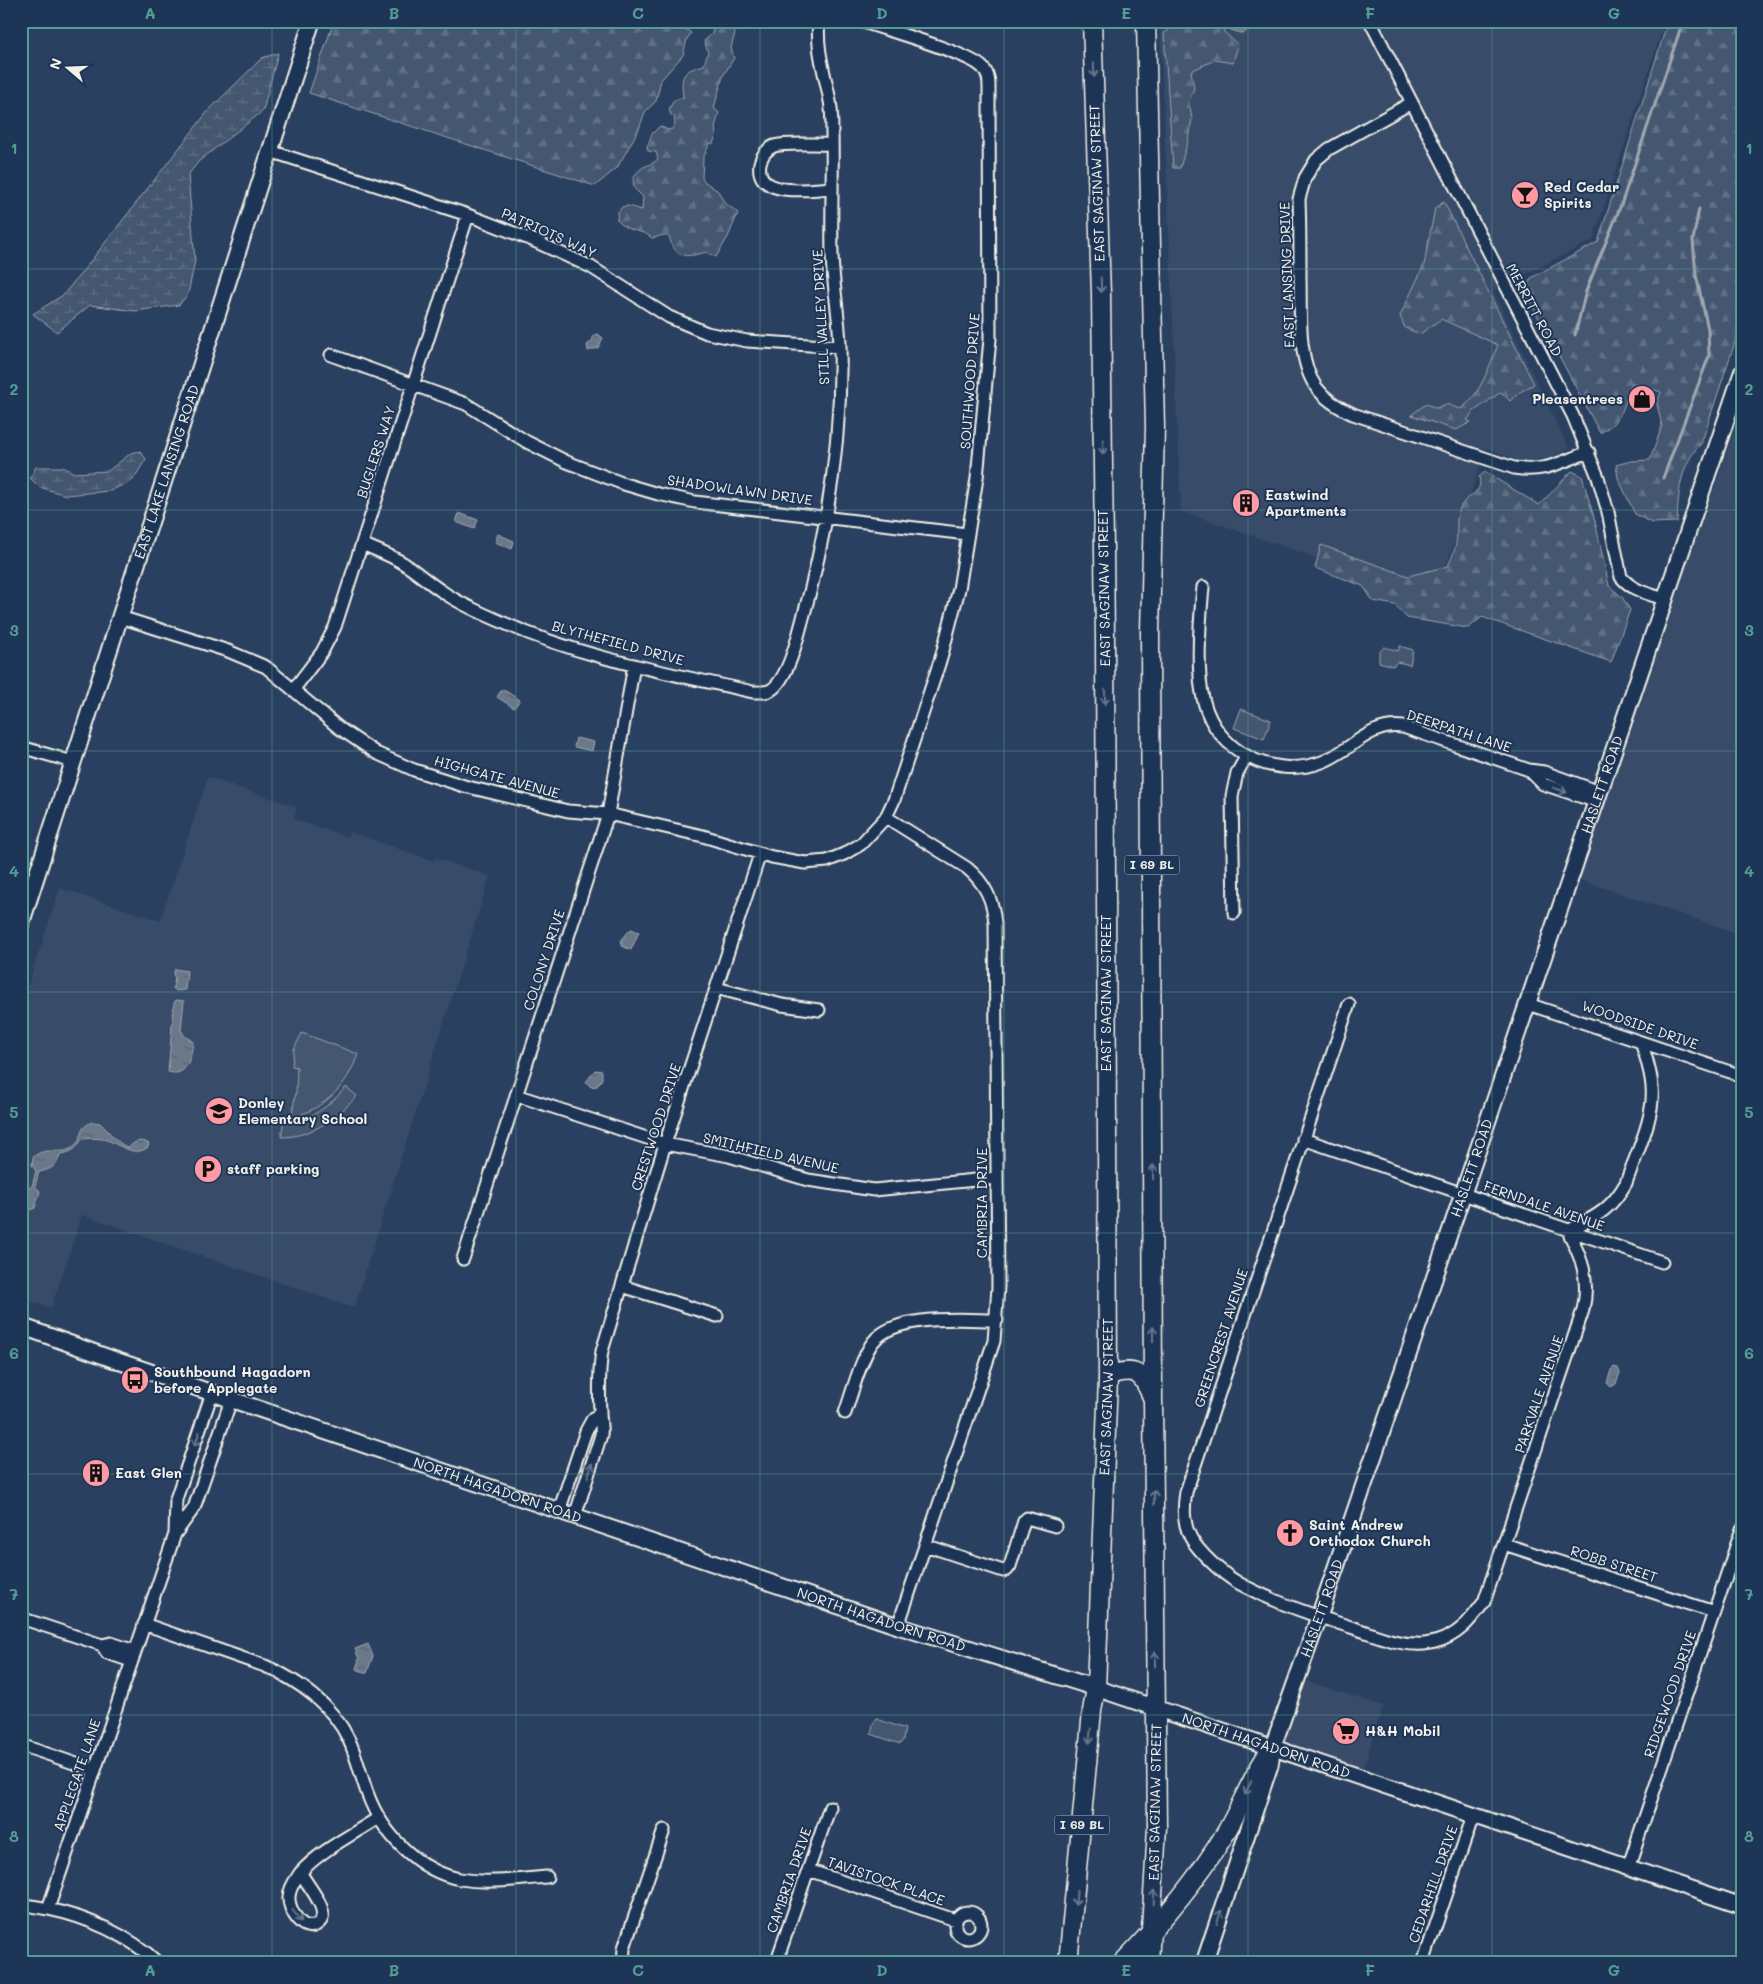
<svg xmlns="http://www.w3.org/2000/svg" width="1763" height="1984" font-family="Mali,sans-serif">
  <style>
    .built { fill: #374c69 }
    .green { fill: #445771; stroke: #9ca4ac }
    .forest { fill: url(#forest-firs); stroke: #9ca4ac }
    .wetland { fill: url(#wetland-marsh); stroke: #9ca4ac }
    .water { fill: url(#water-ripples); stroke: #a1a8b0 }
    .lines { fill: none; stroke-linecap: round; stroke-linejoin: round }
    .stream { stroke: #a1a8b0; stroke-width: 3 }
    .street-casing { stroke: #f4f1e8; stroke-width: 15 }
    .secondary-casing { stroke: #f4f1e8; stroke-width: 19 }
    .primary-casing { stroke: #f4f1e8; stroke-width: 21 }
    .street { stroke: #1d3557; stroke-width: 11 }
    .secondary { stroke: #1d3557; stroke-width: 15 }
    .primary { stroke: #1d3557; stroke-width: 18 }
    .oneway { stroke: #68778a }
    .grid { fill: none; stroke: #549b93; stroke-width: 1; stroke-opacity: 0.55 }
    .labels { text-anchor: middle; stroke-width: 4; stroke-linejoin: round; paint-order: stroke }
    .shield { fill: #1d3557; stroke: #b4b9bc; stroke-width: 1 }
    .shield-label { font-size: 12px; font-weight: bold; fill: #f4f1e8 }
    .street-label { font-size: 14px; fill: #f4f1e8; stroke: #1d3557 }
    .poi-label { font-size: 14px; font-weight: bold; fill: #f4f1e8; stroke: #1d3557; text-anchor: start }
    .neatline { fill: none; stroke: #549b93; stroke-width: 2 }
    .grid-label { font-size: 16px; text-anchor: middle; font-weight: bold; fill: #549b93 }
  </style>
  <defs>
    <pattern id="forest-firs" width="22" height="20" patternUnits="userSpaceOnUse" patternTransform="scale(1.25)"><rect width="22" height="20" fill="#445771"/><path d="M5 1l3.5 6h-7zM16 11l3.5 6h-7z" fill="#607085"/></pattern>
    <pattern id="wetland-marsh" width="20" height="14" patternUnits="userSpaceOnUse" patternTransform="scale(1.25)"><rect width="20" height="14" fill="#445771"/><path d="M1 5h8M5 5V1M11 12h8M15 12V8" fill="none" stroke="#607085"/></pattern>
    <pattern id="water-ripples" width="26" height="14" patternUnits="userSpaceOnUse" patternTransform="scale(1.25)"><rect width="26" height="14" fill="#6a788a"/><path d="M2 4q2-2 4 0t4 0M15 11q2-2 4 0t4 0" fill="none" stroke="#5b626b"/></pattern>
  </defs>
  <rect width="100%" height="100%" fill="#2a4060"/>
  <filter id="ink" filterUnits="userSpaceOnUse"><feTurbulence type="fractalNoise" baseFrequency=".02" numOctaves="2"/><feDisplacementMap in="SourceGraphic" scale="10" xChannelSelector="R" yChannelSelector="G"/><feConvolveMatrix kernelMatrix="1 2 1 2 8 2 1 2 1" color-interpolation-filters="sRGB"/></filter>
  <g filter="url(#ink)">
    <path class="built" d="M1160 21H1665L1593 240 1493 291 1569 449 1550 458 1522 462 1486 448 1435 599 1181 511Z
      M1738 419 1742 420V935L1577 879Z
      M208 777 297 807 294 819 347 837 350 832 434 861 435 858 490 876 354 1308 82 1215 51 1308 21 1298V1006L60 888 160 921Z
      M1301 1679 1383 1706 1361 1775 1279 1747Z"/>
    <path class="green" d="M1400 646 1413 650 1410 665 1397 662 1393 666 1379 662V653L1384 647 1398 651Z
      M1241 709 1271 720 1264 739 1234 728Z
      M302 1033 358 1054C347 1087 325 1108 291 1118L296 1092 297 1067 292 1066 294 1049Z
      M346 1087 357 1096C337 1118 312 1137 281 1137L284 1119C310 1123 329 1106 346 1087Z
      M877 1719 905 1729 903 1740 900 1744 871 1734 873 1724Z"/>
    <path class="forest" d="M334 21H692L686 25V29L691 33 687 39 683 55 661 80 656 101 645 112 639 129 617 168 595 186 309 93Z
      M714 21H738L731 48 734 58 723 76 714 108 719 113 715 127 716 135 713 144 710 143 703 158 702 178 705 182 718 191 724 202 738 213 728 237 716 257 706 252C691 256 679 260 671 243 670 240 670 237 668 236 664 233 657 238 652 238 640 228 629 234 617 220L618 212 622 207 629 206 642 210 643 197 634 188 633 179C641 163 649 168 658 159L656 152 648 151 647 147 652 134 660 126 668 130 672 129 675 124 674 116 671 115 669 109 674 100 684 97 683 96C680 73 684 71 704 65L708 52 704 41 712 34 713 30 711 27Z
      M1183 21H1222L1224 32 1238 45 1233 63 1215 60 1191 71 1194 88 1189 102 1192 119 1188 140 1180 168H1173L1164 33Z
      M1668 21H1742V321L1701 444C1680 464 1678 495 1677 522L1652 523 1635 514 1618 478 1616 465 1631 461 1650 460 1662 426 1657 404 1661 392 1632 383C1623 407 1624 419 1600 433L1525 292 1531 278 1598 242Z
      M1444 202 1534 384 1520 392 1510 401 1501 392 1473 412 1467 420 1471 422 1456 430 1411 415 1426 404 1437 408 1446 404 1460 409C1480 397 1489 366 1498 345L1441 319 1420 334 1405 328 1400 316 1424 265 1435 208Z
      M1572 471 1582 476 1595 521 1609 586 1622 597 1630 610 1611 662 1482 617 1468 628 1407 618 1395 605 1373 601 1363 586 1315 568 1321 545 1408 576 1448 566C1451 559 1455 551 1456 543 1458 530 1455 520 1460 508 1467 493 1484 494 1479 477L1485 472 1539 505Z"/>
    <path class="wetland" d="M278 53 263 111 199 161 188 175 195 261 188 294 179 305 135 311 90 305 57 332 33 314 63 295 83 271 209 110 262 58Z
      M140 451 146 459 133 480 110 491 66 495 39 487 30 478 36 467H63L74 473 108 471 131 453Z"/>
    <path class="water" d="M1230 21H1257L1243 34 1231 30Z
      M598 334 603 338 598 348 588 351 587 345 592 341 594 335Z
      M459 513 478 520 474 529 456 522Z
      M498 534 514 541 512 549 495 542Z
      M502 689 520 700 514 708 497 697Z
      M576 738 594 742 592 751 574 747Z
      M631 929 639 932 631 950 622 946 621 940Z
      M175 969 187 971 185 990 176 991 173 988 175 977 173 975Z
      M176 1000 184 1001 181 1030 184 1035 193 1042C191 1056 188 1078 168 1072L174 1003Z
      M595 1070 602 1071V1079L597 1086 591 1087 586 1082Z
      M92 1122 100 1123C110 1132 116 1143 129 1148 133 1141 142 1139 149 1144L148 1147C135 1158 120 1145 107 1140 98 1138 91 1138 82 1139 76 1149 72 1153 60 1154 58 1166 50 1170 39 1172L35 1186 40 1191 35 1208 21 1213V1194L32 1186 36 1171 32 1165 33 1157C49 1144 61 1158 74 1146 85 1137 75 1130 92 1122Z
      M1614 1367 1618 1368 1620 1373 1616 1384 1611 1387 1607 1383 1611 1370Z
      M368 1644 373 1656 367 1673 356 1669 359 1659 355 1649Z"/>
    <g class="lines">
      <path class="stream" d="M1575 335 1586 291 1621 205 1680 30 1681 21
        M1663 478 1709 356 1708 329 1696 275 1693 240 1699 209"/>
      <defs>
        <path id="street" d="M1370 21 1573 416 1598 477 1608 512 1621 577C1633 591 1648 594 1665 599
          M1411 103 1329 149 1316 160 1305 178 1299 199C1300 226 1300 252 1300 279 1301 311 1297 360 1316 387 1325 399 1339 408 1353 414L1514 468C1545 473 1560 462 1589 452
          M270 151 468 215 532 240 591 267 669 317 707 333 747 341 840 347
          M832 188C812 189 754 199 760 163 762 156 767 149 774 146 787 142 817 145 832 144
          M331 355 466 404 527 442 567 462 624 484 658 494 695 502 967 534
          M362 544C376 550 390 555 403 563 417 572 429 583 443 592 461 605 484 614 504 623 583 658 669 673 753 692 759 692 766 693 771 690 788 679 798 637 803 618 828 529 842 438 840 345 839 315 833 285 832 255 831 214 833 174 832 133 832 121 832 108 829 96 824 71 816 47 819 21
          M1203 587C1200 618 1196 674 1204 702 1217 752 1273 780 1322 762 1351 751 1370 722 1403 727L1529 770 1544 772 1600 792
          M120 617 228 651 266 667 339 728 376 753 414 770 464 786 514 798 568 811 608 814 703 836 772 857 805 863 827 861 844 854 861 844 886 817 894 800 941 658 959 589 977 478 990 339 989 94C989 85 990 75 983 68 970 53 883 29 860 21
          M294 689 322 652 335 627 468 215
          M21 747 73 762
          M1529 770 1543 784 1597 802
          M886 817 967 868C985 883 993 900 995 923L998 1287 994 1341 898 1626
          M1234 913 1232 796 1237 773 1246 757
          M716 988 782 1005 819 1010
          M1349 1004 1186 1492C1183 1510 1183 1527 1194 1543 1207 1560 1227 1578 1246 1587 1281 1605 1319 1617 1357 1629 1375 1635 1396 1644 1416 1644 1422 1645 1429 1643 1435 1642 1458 1636 1470 1621 1484 1602L1583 1310C1590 1278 1582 1259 1568 1231 1596 1216 1610 1211 1626 1183 1636 1154 1655 1117 1652 1087 1651 1071 1646 1057 1641 1042
          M1528 1004 1742 1076
          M516 1095 665 1144 729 1156 808 1180 874 1190 996 1178
          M1303 1139 1662 1262
          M463 1259 608 814 634 665
          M622 1286 717 1316
          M845 1413C852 1393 861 1358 873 1342 895 1313 963 1320 997 1320
          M559 1511 586 1431 592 1420 600 1412
          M575 1516 601 1435C602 1427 600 1420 600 1412 599 1392 599 1371 602 1351L665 1144 760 854
          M175 1534 176 1499 212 1393
          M1504 1544 1714 1612
          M925 1545 1003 1571 1007 1570 1010 1566 1024 1521 1027 1518 1055 1526
          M21 1618 102 1645 111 1643 135 1651
          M144 1624 265 1666C300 1681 333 1706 349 1740 357 1757 361 1777 368 1795 382 1833 418 1871 460 1879 489 1884 518 1879 547 1877
          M102 1645 107 1653 131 1661
          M21 1745 94 1770
          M1628 1868 1742 1529
          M808 1870 955 1920
          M301 1873C307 1886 335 1914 316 1925 302 1933 288 1909 289 1897 289 1889 295 1880 300 1873 319 1851 354 1834 378 1818
          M21 1904C30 1906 39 1907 48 1909 87 1917 129 1935 158 1963
          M48 1909 175 1534 194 1508 231 1400
          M955 1925a13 13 0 1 1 26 0a13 13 0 1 1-26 0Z
          M623 1963 624 1948 664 1830
          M776 1963 830 1807
          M1423 1963 1473 1816"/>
        <g id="secondary">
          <path id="s1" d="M21 924 312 21"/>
          <path id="s2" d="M21 1326 115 1360 898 1626 1096 1688 1742 1906"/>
          <path id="s3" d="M1204 1963 1270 1765 1273 1746 1319 1617 1742 373"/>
        </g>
        <g id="primary">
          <path d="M1146 21 1155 427 1150 632 1153 1399 1157 1827 1149 1963"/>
          <path d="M1108 1379 1112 1374C1138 1367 1142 1374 1152 1397"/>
          <path id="s4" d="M1068 1963 1092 1711 1096 1688 1108 1379 1105 636 1101 294 1092 21"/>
          <path d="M1122 1963C1161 1923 1196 1882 1225 1834 1242 1805 1253 1773 1273 1746"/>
        </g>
      </defs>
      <use href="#street" class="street-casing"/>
      <use href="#secondary" class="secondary-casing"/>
      <use href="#primary" class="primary-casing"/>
      <use href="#street" class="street"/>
      <use href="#secondary" class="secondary"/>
      <use href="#primary" class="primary"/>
    </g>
    <defs><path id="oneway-shaft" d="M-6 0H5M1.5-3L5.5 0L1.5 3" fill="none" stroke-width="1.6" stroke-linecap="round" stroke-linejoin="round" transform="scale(1.25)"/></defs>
    <g class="oneway">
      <use href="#oneway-shaft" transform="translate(1094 70) rotate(88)"/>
      <use href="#oneway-shaft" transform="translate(1101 285) rotate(88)"/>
      <use href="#oneway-shaft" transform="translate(1103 447) rotate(89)"/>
      <use href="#oneway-shaft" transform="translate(1105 697) rotate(90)"/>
      <use href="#oneway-shaft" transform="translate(1560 790) rotate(19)"/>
      <use href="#oneway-shaft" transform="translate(1153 1172) rotate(-90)"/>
      <use href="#oneway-shaft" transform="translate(1153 1334) rotate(-90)"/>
      <use href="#oneway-shaft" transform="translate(197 1439) rotate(109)"/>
      <use href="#oneway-shaft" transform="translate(590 1470) rotate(-72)"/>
      <use href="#oneway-shaft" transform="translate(1154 1497) rotate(-90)"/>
      <use href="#oneway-shaft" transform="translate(1155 1659) rotate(-90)"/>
      <use href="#oneway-shaft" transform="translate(1090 1736) rotate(95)"/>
      <use href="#oneway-shaft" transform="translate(1248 1788) rotate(116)"/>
      <use href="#oneway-shaft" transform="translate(1154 1897) rotate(-87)"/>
      <use href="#oneway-shaft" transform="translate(1076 1898) rotate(95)"/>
      <use href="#oneway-shaft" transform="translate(297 1916) rotate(53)"/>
      <use href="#oneway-shaft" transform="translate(1219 1917) rotate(-71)"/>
    </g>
  </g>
  <path class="grid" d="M272 21V1963M516 21V1963M760 21V1963M1004 21V1963M1248 21V1963M1492 21V1963M21 269H1742M21 510H1742M21 751H1742M21 992H1742M21 1233H1742M21 1474H1742M21 1715H1742"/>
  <defs>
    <symbol id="bar-disc" viewBox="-11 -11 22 22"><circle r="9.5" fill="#ff9aa2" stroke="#1d3557"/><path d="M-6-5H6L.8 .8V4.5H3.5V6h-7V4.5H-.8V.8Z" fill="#111"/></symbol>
    <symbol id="shop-disc" viewBox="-11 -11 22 22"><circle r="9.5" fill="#ff9aa2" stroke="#1d3557"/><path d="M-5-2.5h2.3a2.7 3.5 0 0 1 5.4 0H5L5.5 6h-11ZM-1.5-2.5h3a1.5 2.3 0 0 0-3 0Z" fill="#111"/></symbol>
    <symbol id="building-disc" viewBox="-11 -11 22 22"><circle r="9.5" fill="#ff9aa2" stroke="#1d3557"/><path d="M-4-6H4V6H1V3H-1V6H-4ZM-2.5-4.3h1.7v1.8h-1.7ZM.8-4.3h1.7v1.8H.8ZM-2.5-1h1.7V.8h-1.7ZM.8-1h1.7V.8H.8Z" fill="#111"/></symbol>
    <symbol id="school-disc" viewBox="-11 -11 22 22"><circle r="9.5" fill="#ff9aa2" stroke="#1d3557"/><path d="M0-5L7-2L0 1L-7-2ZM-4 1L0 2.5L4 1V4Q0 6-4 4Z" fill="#111"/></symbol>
    <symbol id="parking-disc" viewBox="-11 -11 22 22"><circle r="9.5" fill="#ff9aa2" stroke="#1d3557"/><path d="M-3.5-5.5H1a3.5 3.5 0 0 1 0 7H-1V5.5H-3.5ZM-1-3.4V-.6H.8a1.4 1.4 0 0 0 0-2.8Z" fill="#111"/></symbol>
    <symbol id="bus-disc" viewBox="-11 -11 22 22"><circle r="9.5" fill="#ff9aa2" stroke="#1d3557"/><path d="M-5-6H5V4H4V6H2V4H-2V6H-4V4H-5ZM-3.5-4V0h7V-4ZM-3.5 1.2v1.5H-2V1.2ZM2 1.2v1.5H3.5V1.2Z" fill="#111"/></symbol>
    <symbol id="church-disc" viewBox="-11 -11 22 22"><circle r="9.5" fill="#ff9aa2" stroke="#1d3557"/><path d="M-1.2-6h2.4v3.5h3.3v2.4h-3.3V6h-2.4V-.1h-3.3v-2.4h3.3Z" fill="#111"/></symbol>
    <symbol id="supermarket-disc" viewBox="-11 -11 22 22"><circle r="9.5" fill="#ff9aa2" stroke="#1d3557"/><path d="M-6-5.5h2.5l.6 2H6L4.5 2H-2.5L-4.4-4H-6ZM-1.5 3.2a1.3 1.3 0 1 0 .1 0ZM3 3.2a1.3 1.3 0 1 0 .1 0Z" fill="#111"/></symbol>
  </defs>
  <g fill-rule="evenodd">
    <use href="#bar-disc" x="1509" y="179" width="32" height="32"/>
    <use href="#shop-disc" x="1626" y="383" width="32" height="32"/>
    <use href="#building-disc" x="1230" y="487" width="32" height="32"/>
    <use href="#school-disc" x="203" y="1095" width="32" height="32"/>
    <use href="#parking-disc" x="192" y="1153" width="32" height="32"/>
    <use href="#bus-disc" x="119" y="1364" width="32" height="32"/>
    <use href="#building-disc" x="80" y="1457" width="32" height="32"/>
    <use href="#church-disc" x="1274" y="1517" width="32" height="32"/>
    <use href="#supermarket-disc" x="1330" y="1715" width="32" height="32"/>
  </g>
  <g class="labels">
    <g class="shield">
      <rect x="1124.5" y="855.5" width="55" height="19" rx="4"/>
      <rect x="1054.5" y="1815.5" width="55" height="19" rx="4"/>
    </g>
    <g class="shield-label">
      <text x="1152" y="869">I 69 BL</text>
      <text x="1082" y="1829">I 69 BL</text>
    </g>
    <g class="street-label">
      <text transform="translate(1097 183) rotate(-92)" y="5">EAST SAGINAW STREET</text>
      <text transform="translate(549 233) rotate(24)" y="5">PATRIOTS WAY</text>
      <text transform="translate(1287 275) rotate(-92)" y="5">EAST LANSING DRIVE</text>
      <text transform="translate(1534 310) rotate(62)" y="5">MERRITT ROAD</text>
      <text transform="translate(821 317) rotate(-93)" y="5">STILL VALLEY DRIVE</text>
      <text transform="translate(970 381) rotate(-86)" y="5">SOUTHWOOD DRIVE</text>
      <text transform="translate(376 452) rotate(-72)" y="5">BUGLERS WAY</text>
      <text dy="5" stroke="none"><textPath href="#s1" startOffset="475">EAST LAKE LANSING ROAD</textPath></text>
      <text transform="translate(740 490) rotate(8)" y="5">SHADOWLAWN DRIVE</text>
      <text transform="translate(1104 588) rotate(-91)" y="5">EAST SAGINAW STREET</text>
      <text transform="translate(618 643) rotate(15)" y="5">BLYTHEFIELD DRIVE</text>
      <text transform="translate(1459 731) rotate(18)" y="5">DEERPATH LANE</text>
      <text transform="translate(497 777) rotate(15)" y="5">HIGHGATE AVENUE</text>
      <text dy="5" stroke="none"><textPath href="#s3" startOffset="1244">HASLETT ROAD</textPath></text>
      <text transform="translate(544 960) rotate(-72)" y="5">COLONY DRIVE</text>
      <text transform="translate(1106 993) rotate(-90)" y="5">EAST SAGINAW STREET</text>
      <text transform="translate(1640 1025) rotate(19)" y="5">WOODSIDE DRIVE</text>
      <text transform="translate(656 1127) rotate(-72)" y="5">CRESTWOOD DRIVE</text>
      <text transform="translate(771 1153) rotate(13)" y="5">SMITHFIELD AVENUE</text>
      <text dy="5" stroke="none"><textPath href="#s3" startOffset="839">HASLETT ROAD</textPath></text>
      <text transform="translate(982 1203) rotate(-90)" y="5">CAMBRIA DRIVE</text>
      <text transform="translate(1544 1206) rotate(19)" y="5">FERNDALE AVENUE</text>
      <text transform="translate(1221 1338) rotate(-72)" y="5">GREENCREST AVENUE</text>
      <text transform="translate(1539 1394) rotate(-71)" y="5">PARKVALE AVENUE</text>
      <text dy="5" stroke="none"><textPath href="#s4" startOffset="568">EAST SAGINAW STREET</textPath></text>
      <text dy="5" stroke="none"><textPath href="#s2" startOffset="504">NORTH HAGADORN ROAD</textPath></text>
      <text transform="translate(1614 1564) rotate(18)" y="5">ROBB STREET</text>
      <text dy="5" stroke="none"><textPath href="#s3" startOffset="374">HASLETT ROAD</textPath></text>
      <text dy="5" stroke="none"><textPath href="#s2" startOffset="909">NORTH HAGADORN ROAD</textPath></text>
      <text transform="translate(1670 1694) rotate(-71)" y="5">RIDGEWOOD DRIVE</text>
      <text dy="5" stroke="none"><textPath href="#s2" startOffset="1314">NORTH HAGADORN ROAD</textPath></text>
      <text transform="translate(77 1775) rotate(-71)" y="5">APPLEGATE LANE</text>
      <text transform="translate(1155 1802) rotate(-89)" y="5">EAST SAGINAW STREET</text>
      <text transform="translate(789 1880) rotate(-71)" y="5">CAMBRIA DRIVE</text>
      <text transform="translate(886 1881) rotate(19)" y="5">TAVISTOCK PLACE</text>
      <text transform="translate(1433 1884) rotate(-71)" y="5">CEDARHILL DRIVE</text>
    </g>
    <g class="poi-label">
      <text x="1544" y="192">Red Cedar<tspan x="1544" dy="16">Spirits</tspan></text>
      <text x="1623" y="404" text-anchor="end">Pleasentrees</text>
      <text x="1265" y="500">Eastwind<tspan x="1265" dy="16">Apartments</tspan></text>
      <text x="238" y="1108">Donley<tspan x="238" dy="16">Elementary School</tspan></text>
      <text x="227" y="1174">staff parking</text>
      <text x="154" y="1377">Southbound Hagadorn<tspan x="154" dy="16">before Applegate</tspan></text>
      <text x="115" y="1478">East Glen</text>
      <text x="1309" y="1530">Saint Andrew<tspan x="1309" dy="16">Orthodox Church</tspan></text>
      <text x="1365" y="1736">H&amp;H Mobil</text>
    </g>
  </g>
  <rect width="1763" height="1984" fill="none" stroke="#1d3557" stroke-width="55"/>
  <g transform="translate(68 68) rotate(289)" stroke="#1d3557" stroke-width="4" paint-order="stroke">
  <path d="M0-4L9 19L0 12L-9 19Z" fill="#f4f1e8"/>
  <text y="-8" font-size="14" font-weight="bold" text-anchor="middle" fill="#f4f1e8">N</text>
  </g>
  <rect x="28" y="28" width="1708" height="1928" class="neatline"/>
  <g class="grid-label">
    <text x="150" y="19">A</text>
    <text x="394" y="19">B</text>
    <text x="638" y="19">C</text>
    <text x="882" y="19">D</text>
    <text x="1126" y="19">E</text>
    <text x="1370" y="19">F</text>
    <text x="1614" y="19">G</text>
    <text x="14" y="154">1</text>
    <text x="1749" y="154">1</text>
    <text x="14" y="395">2</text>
    <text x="1749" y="395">2</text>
    <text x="14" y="636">3</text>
    <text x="1749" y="636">3</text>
    <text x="14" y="877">4</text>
    <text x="1749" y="877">4</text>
    <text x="14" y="1118">5</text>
    <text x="1749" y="1118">5</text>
    <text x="14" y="1359">6</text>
    <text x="1749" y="1359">6</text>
    <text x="14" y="1600">7</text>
    <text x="1749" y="1600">7</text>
    <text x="14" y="1842">8</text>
    <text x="1749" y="1842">8</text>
    <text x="150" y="1976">A</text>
    <text x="394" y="1976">B</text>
    <text x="638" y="1976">C</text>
    <text x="882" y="1976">D</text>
    <text x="1126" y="1976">E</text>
    <text x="1370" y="1976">F</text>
    <text x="1614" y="1976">G</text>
  </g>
</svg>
